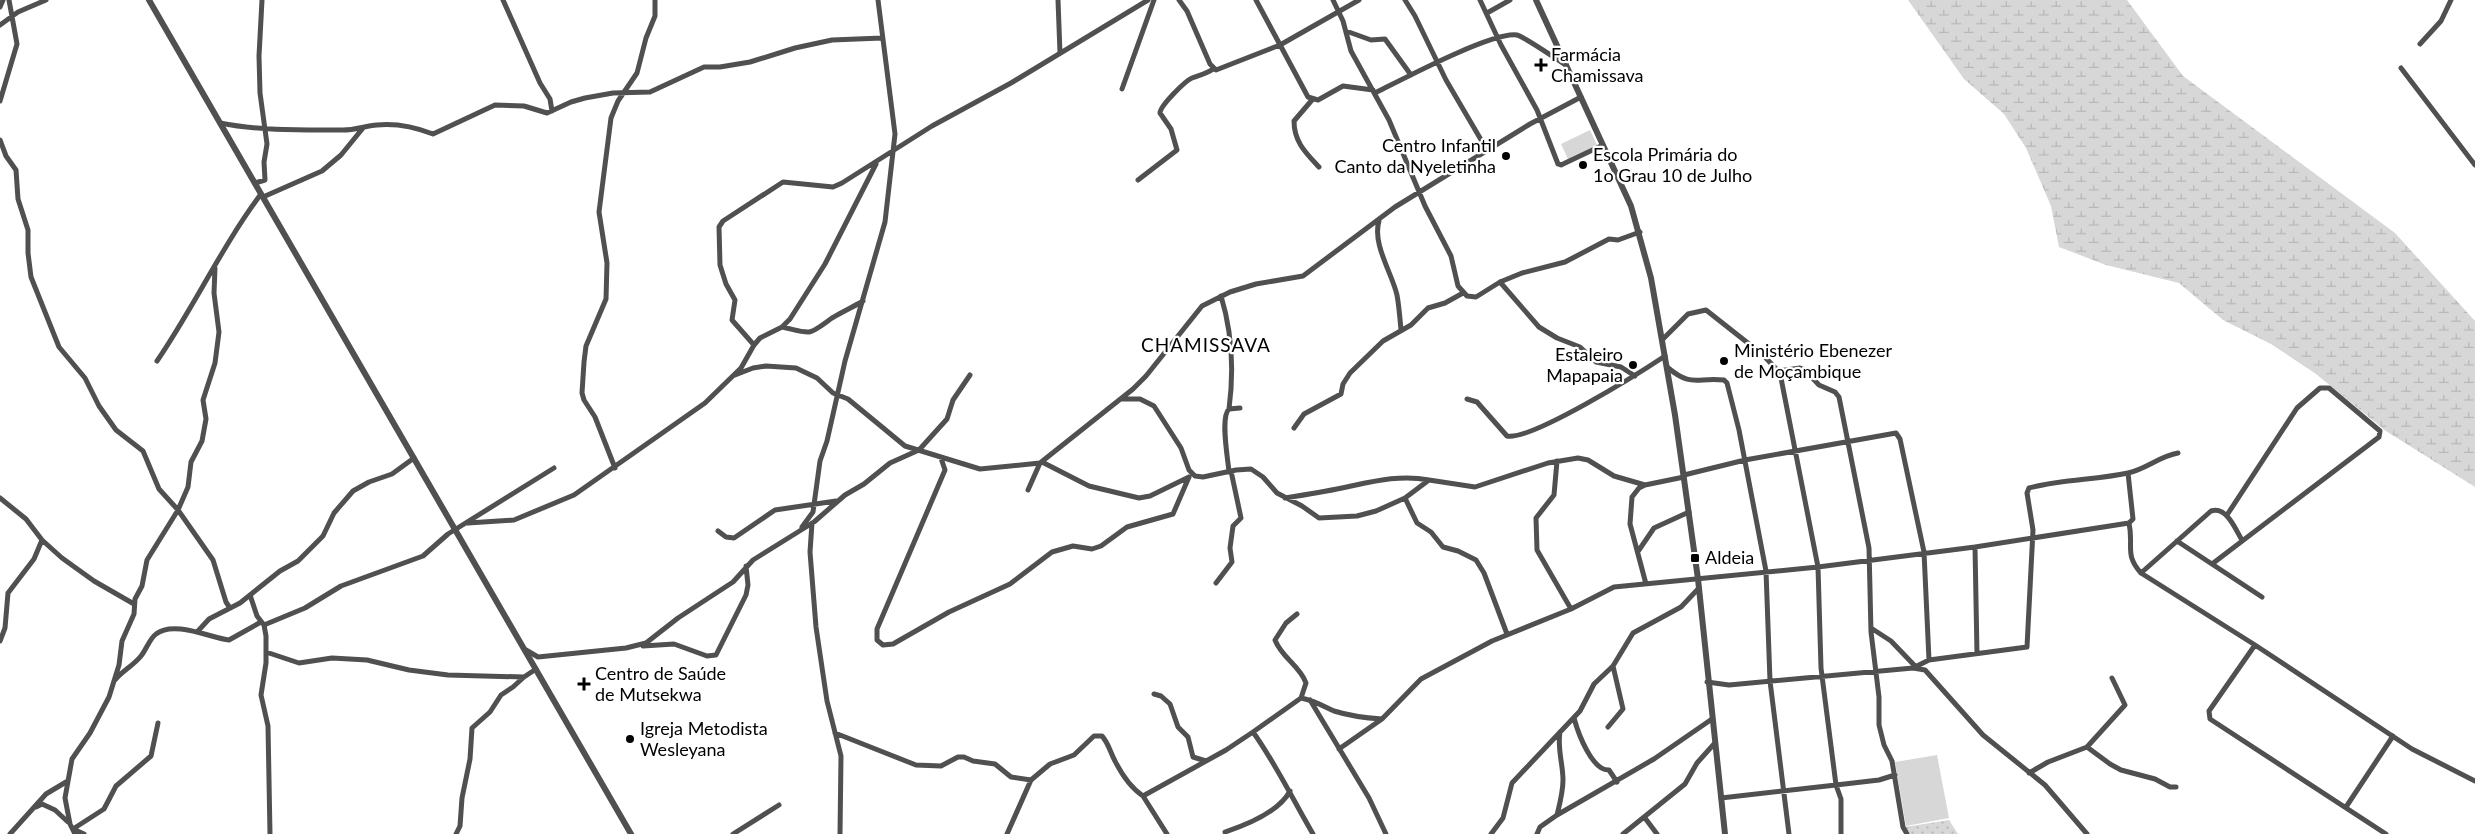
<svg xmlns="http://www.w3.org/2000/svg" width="2475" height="834" font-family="Lato,sans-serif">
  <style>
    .grass { fill: url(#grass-dots) }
    .wetland { fill: url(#wetland-marsh) }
    .pitch { fill: #d7d7d7 }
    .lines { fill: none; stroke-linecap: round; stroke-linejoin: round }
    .minor { stroke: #505050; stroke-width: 5 }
    .tertiary { stroke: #505050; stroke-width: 6 }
    .poi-dot { fill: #000; stroke: #fff; stroke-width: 2 }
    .labels { text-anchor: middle; stroke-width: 4.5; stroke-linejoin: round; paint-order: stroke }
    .poi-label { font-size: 18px; fill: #000; stroke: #fff; text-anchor: start }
    .neighbourhood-label { font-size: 19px; letter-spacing: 1px; fill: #000; stroke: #fff }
  </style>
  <defs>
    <pattern id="grass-dots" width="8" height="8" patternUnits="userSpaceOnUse" patternTransform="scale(1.25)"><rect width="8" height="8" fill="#d7d7d7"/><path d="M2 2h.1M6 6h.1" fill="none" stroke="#b7b7b7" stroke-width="1.8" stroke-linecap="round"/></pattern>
    <pattern id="wetland-marsh" width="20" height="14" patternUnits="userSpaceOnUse" patternTransform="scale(1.25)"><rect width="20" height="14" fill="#d7d7d7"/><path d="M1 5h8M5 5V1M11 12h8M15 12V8" fill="none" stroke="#b7b7b7"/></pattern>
  </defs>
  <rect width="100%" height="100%" fill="#fff"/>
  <path class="grass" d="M1949 820 1958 834H1910L1905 827Z"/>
  <path class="wetland" d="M1908 0H2127L2183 76 2395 233 2475 321V487L2386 431 2316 374 2271 344 2223 320 2179 283 2106 265 2059 247 2051 206 2026 148 2004 114 1964 79Z"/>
  <path class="pitch" d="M1590 130 1597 145 1568 159 1561 144Z
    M1937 755 1949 818 1906 826 1895 762Z"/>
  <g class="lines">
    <path class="minor" d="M503 0 540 83 550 99 552 111
      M1058 0 1060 53
      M1179 0 1187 11 1210 64 1216 70 1280 45 1359 0
      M1256 0 1308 97 1318 100 1343 86 1373 90
      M1333 0 1343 21 1351 51 1389 120 1425 206 1451 256 1458 286 1467 296 1476 297 1500 282 1522 273 1565 262 1609 239 1618 240 1640 232
      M1405 0 1415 16 1446 80 1487 150
      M1480 0 1501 45 1537 110 1558 164 1561 165 1603 145
      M0 7 3 0
      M1487 13 1510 0
      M0 25 18 12 46 0
      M1346 31 1371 40 1385 39 1411 75
      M2420 44 2441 21 2451 0
      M2401 68 2475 165
      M1122 89 1154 0
      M1375 93C1401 80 1493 31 1517 35 1525 37 1556 59 1566 65
      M1312 100 1294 121C1294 142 1306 153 1319 167
      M0 101 17 44 9 0
      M220 123C260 131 303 130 343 130 355 130 365 126 377 125 397 123 415 127 433 134L495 105 524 106 547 113 571 102 585 98 613 93 650 92 704 67H720L750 62 795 48 832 40 882 38
      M0 140 6 156 16 170 18 199 28 230V253L31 277 59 347 85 378 99 406 116 430 143 451 159 489 178 510 213 560 226 602 230 608
      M1138 180 1177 150 1171 129 1160 113C1160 106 1185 81 1192 78 1200 75 1206 74 1213 69
      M255 183 265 180 264 162 267 144 260 93 259 56 262 0
      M263 197 322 171 341 155 363 128
      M1379 221C1372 244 1392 273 1397 295 1399 306 1400 318 1401 330
      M1500 282 1539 327 1557 338 1580 347 1596 362 1621 367 1635 376
      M1221 296C1232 332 1234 371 1229 409
      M782 327C813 334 807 336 832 318 842 312 853 307 863 301
      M1662 340 1688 314 1706 310 1763 355 1780 373 1818 567 1821 668 1836 785 1721 798
      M754 345 732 320 735 300 726 284 720 265 719 227 723 221 783 182 833 187 842 183 932 126 1011 83 1148 0
      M157 361C194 307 222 246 261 194
      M1667 367C1692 388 1696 377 1724 380L1727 383 1739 430 1766 571 1770 681 1789 834
      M1778 371 1800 368 1805 370 1819 385 1835 392 1839 397 1869 548 1871 632 1879 697V725L1884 745 1892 761 1903 827 1907 834
      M735 375 753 368 766 366 796 368 817 378 833 393 848 399 905 446 980 469 1040 463 1133 389 1146 376 1202 306 1230 292 1256 284 1303 276 1395 207 1530 124 1581 97
      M1121 399H1140L1154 406 1181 448 1189 470 1195 476 1203 477 1236 470 1251 469 1263 477 1277 493 1302 506 1319 518 1357 516 1376 511 1405 498 1429 480 1475 487 1548 463 1578 458 1588 460 1614 476 1645 485 1684 477
      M1467 399 1477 402 1507 436C1531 441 1641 372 1665 356
      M1294 428 1304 414 1341 394 1343 384 1350 373 1383 341 1411 325 1428 308 1445 303 1463 293
      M941 458 945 470 877 629V640L883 645 893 644 949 612 1010 584 1052 552 1073 546 1092 549 1101 546 1127 527 1173 514 1189 477
      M1557 461 1554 495 1536 518 1537 550 1571 609
      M1042 462 1089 486 1139 498 1150 496 1189 477
      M615 468 595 417 584 400 582 393 584 362 586 346 606 299 607 263 599 212 611 118 618 101 637 73 646 38 655 16V0
      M1229 472C1228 459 1220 417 1229 409L1240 408
      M2128 473 2133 519 2129 523C2134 546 2124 554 2141 573L2255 645 2412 749 2475 781
      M1684 475 1745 460 1896 433 1900 439 1924 552 1929 660
      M1645 485 1639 488 1632 497 1630 524 1646 584
      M1028 490 1040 463
      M0 498 26 519 42 540 62 558 94 581 134 604
      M1285 498C1304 495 1323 492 1342 488 1371 482 1399 474 1429 480
      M1405 498 1417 523 1431 532 1443 547 1458 551 1476 560 1484 573 1507 634
      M468 523 514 520 574 495 705 403 741 368 754 345 760 338 782 327 790 319 825 264 876 164
      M812 523 810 552 816 627 827 701 841 756 840 834
      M802 527 813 512 820 461 827 441 845 361 885 222 895 134 878 0
      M718 531 726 537 734 538 775 510 836 501
      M2177 541 2262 597
      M1975 547 2129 523
      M1639 550 1654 528 1689 512
      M2212 564 2379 437 2380 431 2329 388H2320L2297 408 2227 515
      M2141 573 2211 511C2227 506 2235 529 2242 540
      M1216 583 1232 562 1230 548 1233 526 1241 518 1231 471
      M250 595 257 616 264 625 266 636V663L261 695 268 726 270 834
      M1297 614 1286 623 1275 640C1282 658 1300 666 1306 683L1301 698
      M264 625 305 608 341 586 423 556 448 534 554 468
      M1871 628 1891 641 1915 666
      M198 631 209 619 240 603 280 571 298 561 323 536 334 513 353 491 369 482 392 474 414 458
      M0 641 5 628 8 593 34 559 42 540
      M2255 645 2209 711 2210 719 2386 834
      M643 646 674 644 707 656 716 655 746 595 748 585 746 566
      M526 650 538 657 626 648 646 643 678 618 733 582 753 560 814 522 845 495 864 484 890 463 919 450 947 419 953 400 970 375
      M266 652 299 663 332 658 367 660 409 670 448 675 524 677 536 669
      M1913 668 1929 660 2027 647 2033 530 2027 493 2029 488C2062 479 2096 480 2128 473 2146 469 2160 456 2178 453
      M115 680C122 671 133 666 141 656 146 650 150 638 156 634 174 620 211 638 229 640L261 622
      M1707 682 1729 685 1913 668 1925 670 1983 735 2045 785 2087 834
      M1154 694 1161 696 1170 704 1178 727 1188 737 1193 757 1206 761
      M1310 700 1369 798 1386 834
      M1574 718C1578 733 1592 771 1609 770L1617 782
      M1608 727 1623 709 1613 666
      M835 733 916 765 941 766 958 757H964L973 761 995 764 1011 777 1031 780
      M2087 747 2125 705 2112 678
      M1339 749 1382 719
      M2029 773 2048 762 2087 747 2110 764 2121 770 2155 779 2170 787H2176
      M1143 796 1167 834
      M36 807 42 804 55 810 68 822
      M2346 807 2393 736
      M1557 815 1654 759 1712 719
      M1645 818 1657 834
      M1225 832C1246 825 1279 812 1290 791
      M10 834 46 794 66 782
      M75 834 70 824 65 798 72 759 90 733 109 697 119 665 122 641 134 614 135 599 142 586 147 560 178 510 188 487 191 462 202 441 206 419 203 400 215 363 219 332 214 293 215 268
      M84 834 73 829 104 809 116 786 151 756 158 723
      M456 834 460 826 462 798 470 759 472 728 490 712 501 695 513 687 524 677
      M733 834 779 805
      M1007 834 1031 780 1050 764 1074 755 1094 736H1102C1109 744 1110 752 1115 761 1122 775 1131 788 1143 796L1226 750 1253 732
      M1313 834C1293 800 1276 764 1253 732L1301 698C1313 700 1323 706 1334 711 1350 716 1366 718 1382 719L1421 679 1492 641 1571 609 1614 587 1818 567 1975 547 1977 654
      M1491 834 1503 818 1512 783 1580 711 1594 684 1613 666 1633 633 1681 607 1699 588
      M1537 834 1540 827 1557 815C1560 803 1563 792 1563 780 1563 764 1557 748 1560 732
      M1623 834 1685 784 1697 763 1714 744
      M1841 834V799L1836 785 1879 780 1895 775"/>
    <path class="tertiary" d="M149 0 631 834
      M1536 0 1631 206 1651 278 1675 415 1698 579 1725 834"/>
  </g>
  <g class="poi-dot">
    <path d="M1538.5 57.5h5v5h5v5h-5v5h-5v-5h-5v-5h5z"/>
    <circle cx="1506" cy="156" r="5"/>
    <circle cx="1583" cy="165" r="5"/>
    <circle cx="1724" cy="361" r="5"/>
    <circle cx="1633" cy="365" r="5"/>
    <rect x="1690" y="553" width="10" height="10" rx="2.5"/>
    <path d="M581.5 676.5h5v5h5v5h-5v5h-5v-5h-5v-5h5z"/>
    <circle cx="630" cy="739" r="5"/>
  </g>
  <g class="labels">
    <g class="poi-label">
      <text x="1551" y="61">Farmácia<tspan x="1551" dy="21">Chamissava</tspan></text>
      <text x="1496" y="152" text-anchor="end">Centro Infantil<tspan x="1496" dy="21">Canto da Nyeletinha</tspan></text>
      <text x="1593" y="161">Escola Primária do<tspan x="1593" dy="21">1o Grau 10 de Julho</tspan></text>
      <text x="1734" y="357">Ministério Ebenezer<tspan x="1734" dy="21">de Moçambique</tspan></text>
      <text x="1623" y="361" text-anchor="end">Estaleiro<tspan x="1623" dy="21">Mapapaia</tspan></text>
      <text x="1705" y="564">Aldeia</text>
      <text x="595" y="680">Centro de Saúde<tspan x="595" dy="21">de Mutsekwa</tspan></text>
      <text x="640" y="735">Igreja Metodista<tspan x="640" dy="21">Wesleyana</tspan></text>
    </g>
    <g class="neighbourhood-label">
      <text x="1206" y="352">CHAMISSAVA</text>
    </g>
  </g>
</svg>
